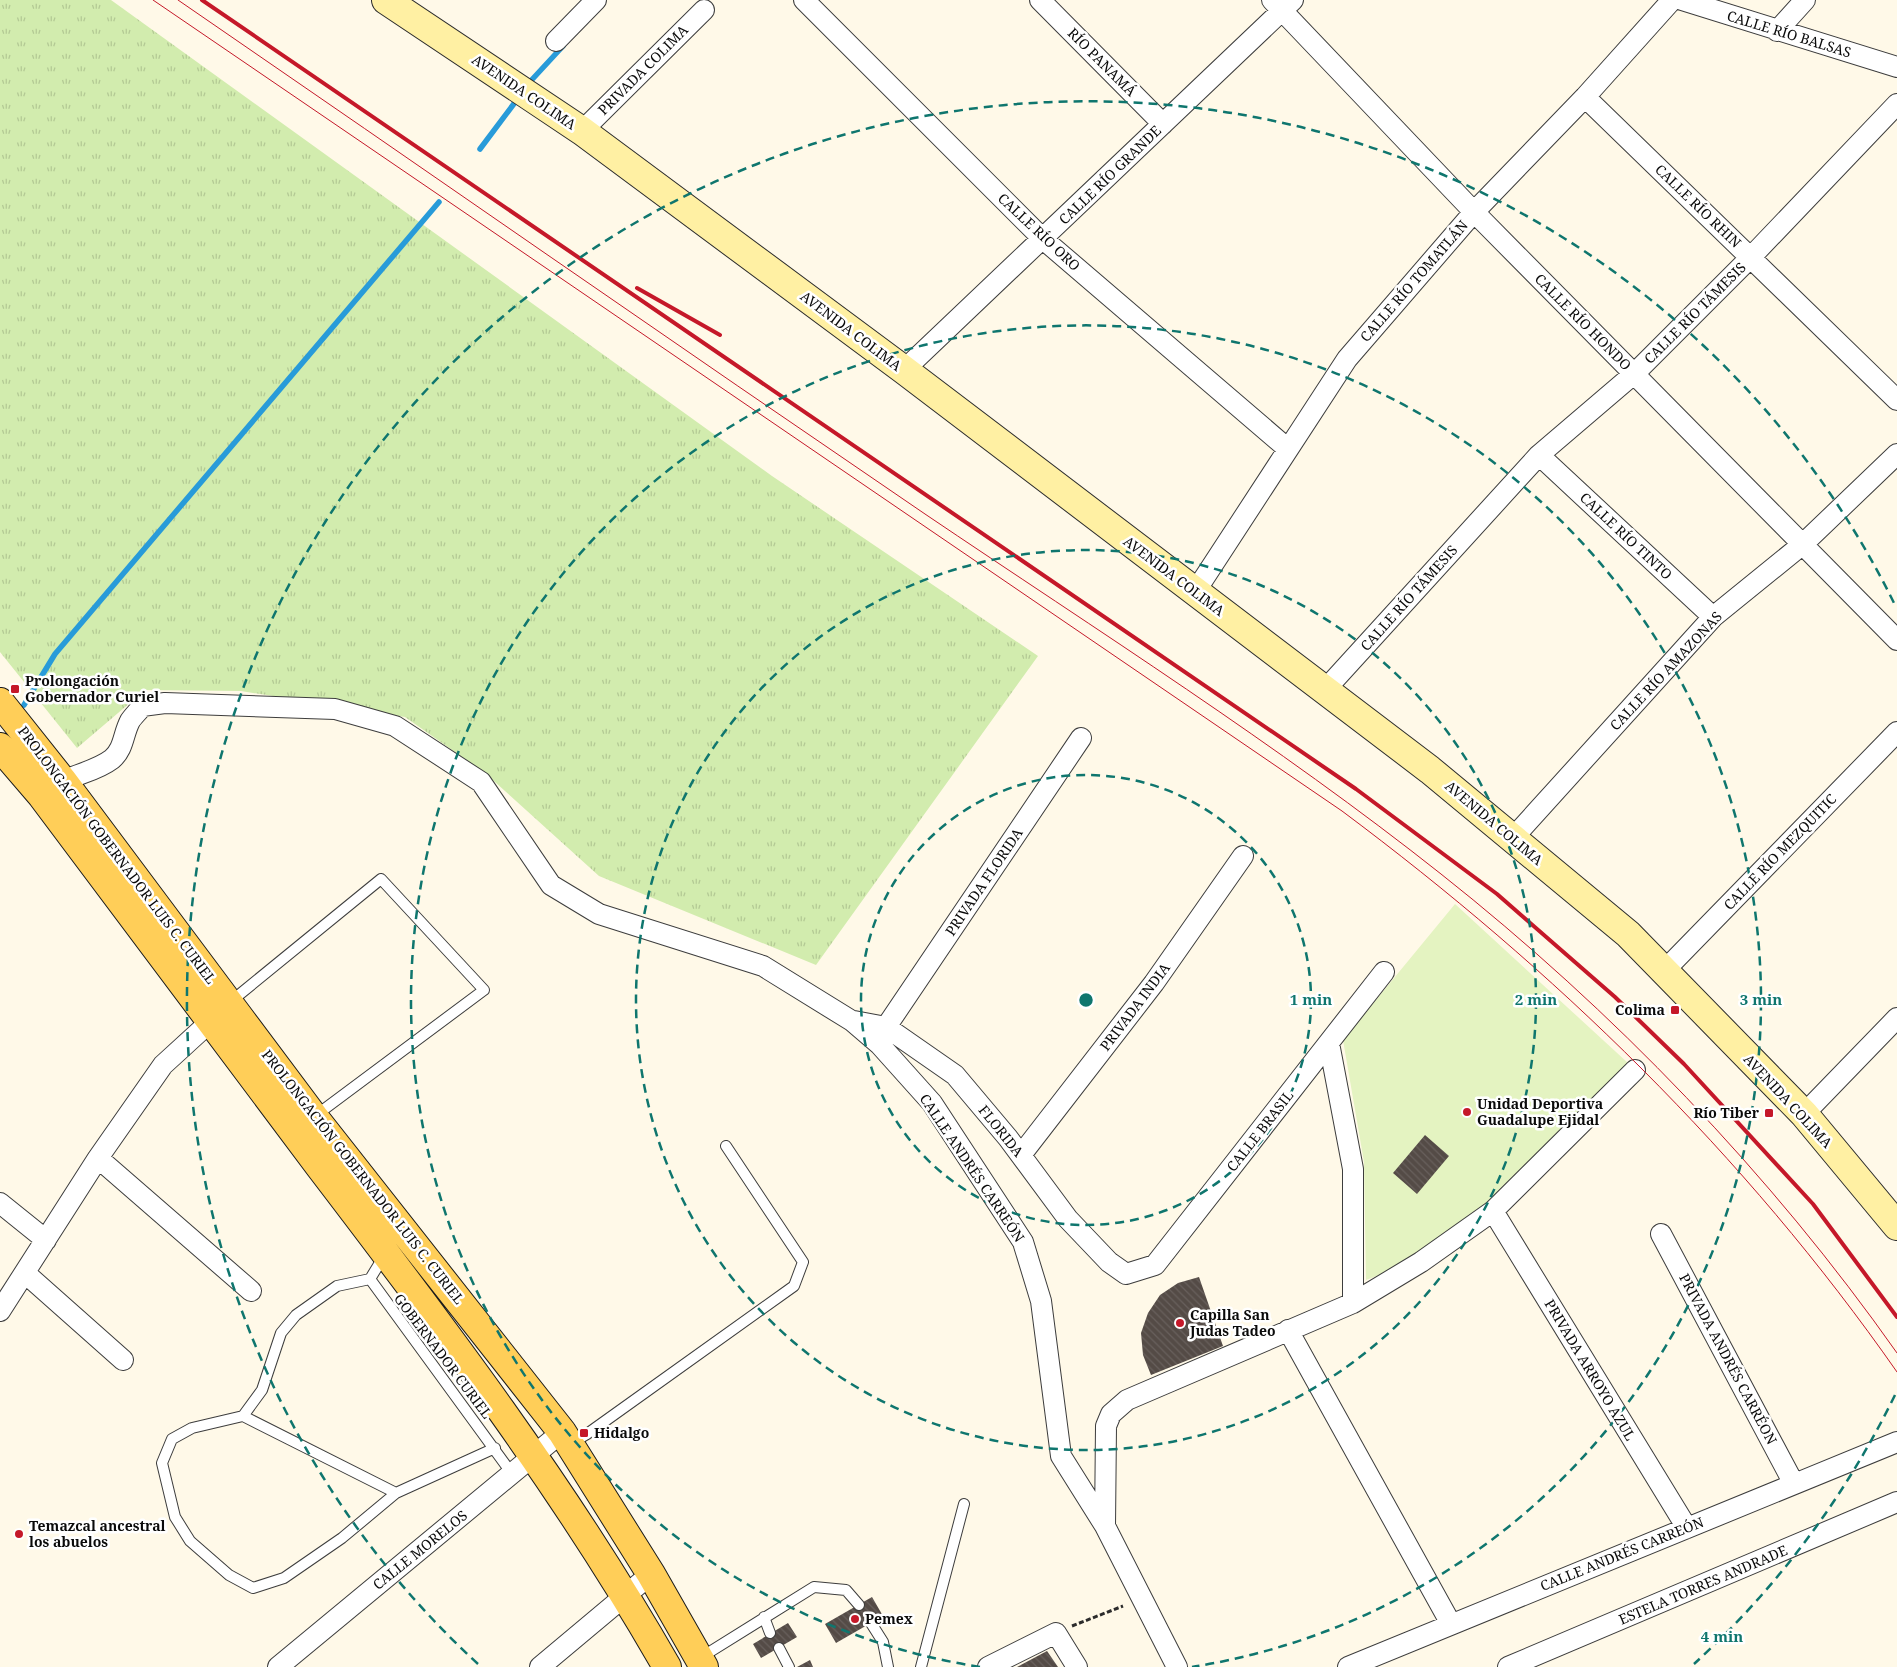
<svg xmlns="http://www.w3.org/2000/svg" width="1897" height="1667" font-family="'Noto Serif',serif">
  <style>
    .grass { fill: url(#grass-tufts) }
    .pitch { fill: #e4f3c1 }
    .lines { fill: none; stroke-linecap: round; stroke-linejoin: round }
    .stream { stroke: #289bd9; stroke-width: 5.5 }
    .building { fill: url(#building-back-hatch) }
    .lane-casing { stroke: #3d3d3d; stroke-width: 12 }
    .street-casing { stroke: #3d3d3d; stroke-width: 22 }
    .secondary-casing { stroke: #2c2c2c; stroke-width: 30 }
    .primary-casing { stroke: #1b1b1b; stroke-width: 30 }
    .path { stroke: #2c2c2c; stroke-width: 3; stroke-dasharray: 5 2.5; stroke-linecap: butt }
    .lane { stroke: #fff; stroke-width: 10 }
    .street { stroke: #fff; stroke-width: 20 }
    .secondary { stroke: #fff0a3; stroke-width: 28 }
    .primary { stroke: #ffce58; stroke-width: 28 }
    .tram { stroke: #c51829; stroke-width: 1 }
    .rail { stroke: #c51829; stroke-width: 4 }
    .ring { fill: none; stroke: #0f766e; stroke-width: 2.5; stroke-dasharray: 9 6 }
    .poi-dot { fill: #c51829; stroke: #fff; stroke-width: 2 }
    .labels { text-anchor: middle; stroke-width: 5; stroke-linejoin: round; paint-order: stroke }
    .street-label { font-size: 14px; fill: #0a0a0a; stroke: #fff }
    .poi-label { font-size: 14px; font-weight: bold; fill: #0a0a0a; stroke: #fff; text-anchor: start }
    .centre { fill: #0f766e; stroke: #fff; stroke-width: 2.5 }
    .ring-label { font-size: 15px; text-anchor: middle; font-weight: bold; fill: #0f766e; stroke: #fff; stroke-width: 5; stroke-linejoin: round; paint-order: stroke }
  </style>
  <defs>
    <pattern id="grass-tufts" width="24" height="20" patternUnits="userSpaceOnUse" patternTransform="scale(1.25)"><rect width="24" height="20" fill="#d2ecae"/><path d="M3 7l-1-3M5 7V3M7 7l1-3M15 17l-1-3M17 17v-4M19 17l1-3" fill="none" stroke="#b3c994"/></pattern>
    <pattern id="building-back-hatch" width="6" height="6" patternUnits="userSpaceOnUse" patternTransform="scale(1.25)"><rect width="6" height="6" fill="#544b46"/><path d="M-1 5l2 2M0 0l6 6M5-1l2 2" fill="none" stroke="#68605c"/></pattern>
  </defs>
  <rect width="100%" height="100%" fill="#fff9e8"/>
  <path class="grass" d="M0 0H111L772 476 1038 656 816 965 599 876 485 773 405 717 241 691 145 690 77 748 0 652Z"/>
  <path class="pitch" d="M1455 904 1628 1063 1491 1202 1411 1263 1366 1280 1364 1162 1343 1040Z"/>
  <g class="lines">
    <path class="stream" d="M527 85 563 46
      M480 149 519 97
      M24 705 55 654 439 202"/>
  </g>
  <path class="building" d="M1425 1135 1449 1156 1417 1194 1393 1173Z
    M1199 1277 1223 1346 1151 1375 1143 1355 1141 1333 1148 1313 1160 1295 1178 1283Z
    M872 1597 883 1616 836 1643 825 1624Z
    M788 1623 797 1637 761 1658 753 1644Z
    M1047 1651 1058 1667H1017Z
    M810 1660 813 1667H797Z"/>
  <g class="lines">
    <defs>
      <path id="lane" d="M229 1003 381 879 484 990 315 1116
        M370 1279 513 1475
        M243 1416 262 1390 281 1333 296 1315 337 1286 370 1279 384 1256
        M570 1444 587 1434 794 1286 803 1262 726 1146
        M396 1493 243 1416 192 1428 172 1439 162 1463 175 1517 190 1541 229 1575 253 1588 284 1578 342 1538 396 1493 495 1448
        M764 1617 770 1633
        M871 1623 883 1642 888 1667
        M779 1648 789 1667
        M700 1658 814 1587 846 1590 859 1605
        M921 1667 964 1504"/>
      <path id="street" d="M804 0 1043 239 1288 449
        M1040 0 1163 124
        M1272 0 1474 212 1897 640
        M1682 0 1897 67
        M1777 31 1805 0
        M556 41 596 0
        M1585 97 1897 400
        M582 131 704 10
        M904 370 1293 0
        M1539 455 1713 617
        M1195 592 1347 359 1474 212 1585 97 1672 0
        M1324 691 1539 455 1635 373 1751 257 1897 104
        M53 788C70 774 94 773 112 759 124 749 123 734 130 721 133 716 139 711 142 706L165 703 335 709 395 726 481 782 551 885 599 914 763 966 852 1021 880 1045 932 1103 1023 1242 1041 1301 1061 1456 1105 1526 1177 1667
        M1512 839 1713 617 1803 544 1897 454
        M1663 972 1897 732
        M854 1021 886 1027 955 1075 1008 1138 1068 1219 1109 1262 1126 1274 1155 1265 1384 972
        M886 1027 1081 738
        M1329 1043 1353 1169V1303
        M1804 1114 1897 1018
        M1021 1155 1154 983 1243 856
        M98 1158 251 1291
        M0 1203 46 1240
        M1493 1211 1687 1528
        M1661 1234 1794 1484
        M25 1273 123 1360
        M0 1311 98 1158 163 1065 210 1022
        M1288 1330 1451 1624
        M1105 1526 1106 1426 1111 1414 1127 1400 1353 1303 1421 1262 1493 1211 1635 1070
        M278 1667 562 1432
        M540 1667 651 1574
        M988 1667 1056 1633 1077 1667
        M1348 1667 1897 1442
        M1508 1667 1897 1502"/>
      <path id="secondary" d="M386 0 582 131 904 370 1430 770 1628 934 1804 1114 1897 1226"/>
      <path id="primary" d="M0 702 62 780 314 1117 562 1432 651 1574 704 1667
        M0 747 42 796C135 920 227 1044 320 1167 443 1328 566 1490 667 1667"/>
    </defs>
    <use href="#lane" class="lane-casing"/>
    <use href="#street" class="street-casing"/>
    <use href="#secondary" class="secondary-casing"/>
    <use href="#primary" class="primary-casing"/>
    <path class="path" d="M1072 1626 1123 1606"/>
    <use href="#lane" class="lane"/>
    <use href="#street" class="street"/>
    <use href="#secondary" class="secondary"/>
    <use href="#primary" class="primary"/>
    <path class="tram" d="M153 0 1342 811C1555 970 1744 1153 1897 1372
      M178 0C427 171 675 344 925 514 1098 631 1277 744 1441 874 1613 1010 1771 1174 1897 1353"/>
    <path class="rail" d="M202 0 1356 789 1497 894 1615 997 1684 1064 1813 1204 1897 1317
      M637 288 720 335"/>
  </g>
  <g class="ring">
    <circle cx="1086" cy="1000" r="225"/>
    <circle cx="1086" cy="1000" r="450"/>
    <path d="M980 1667A675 675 0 1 1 1192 1667"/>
    <path d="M1895 1395A900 900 0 0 1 1694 1664M478 1664A900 900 0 1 1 1895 605"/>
  </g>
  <g class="poi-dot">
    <rect x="10" y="684" width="10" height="10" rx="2.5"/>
    <rect x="1670" y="1005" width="10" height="10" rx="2.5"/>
    <circle cx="1467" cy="1112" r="5"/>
    <rect x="1764" y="1108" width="10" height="10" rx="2.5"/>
    <circle cx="1180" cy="1323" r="5"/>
    <rect x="579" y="1428" width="10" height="10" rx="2.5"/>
    <circle cx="19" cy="1534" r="5"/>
    <circle cx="855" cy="1619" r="5"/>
  </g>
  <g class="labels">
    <g class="street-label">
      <text transform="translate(1789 34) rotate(17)" y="5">CALLE RÍO BALSAS</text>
      <text transform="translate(1102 62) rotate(45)" y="5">RÍO PANAMÁ</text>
      <text transform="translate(643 70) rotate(-45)" y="5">PRIVADA COLIMA</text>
      <text transform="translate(524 92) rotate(34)" y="5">AVENIDA COLIMA</text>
      <text transform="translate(1110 175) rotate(-44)" y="5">CALLE RÍO GRANDE</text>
      <text transform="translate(1698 206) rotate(44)" y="5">CALLE RÍO RHIN</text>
      <text transform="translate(1039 232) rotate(43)" y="5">CALLE RÍO ORO</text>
      <text transform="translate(1414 281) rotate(-49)" y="5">CALLE RÍO TOMATLÁN</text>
      <text transform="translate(1695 313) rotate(-45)" y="5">CALLE RÍO TÁMESIS</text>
      <text transform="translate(1583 322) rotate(45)" y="5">CALLE RÍO HONDO</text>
      <text transform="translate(851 331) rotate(37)" y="5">AVENIDA COLIMA</text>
      <text transform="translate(1626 536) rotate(43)" y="5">CALLE RÍO TINTO</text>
      <text transform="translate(1174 576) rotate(37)" y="5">AVENIDA COLIMA</text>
      <text transform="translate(1409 598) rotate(-48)" y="5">CALLE RÍO TÁMESIS</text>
      <text transform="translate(1666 671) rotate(-47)" y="5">CALLE RÍO AMAZONAS</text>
      <text transform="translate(1494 823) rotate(40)" y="5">AVENIDA COLIMA</text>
      <text transform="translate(1780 852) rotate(-46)" y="5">CALLE RÍO MEZQUITIC</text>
      <text transform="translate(117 855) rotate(53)" y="5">PROLONGACIÓN GOBERNADOR LUIS C. CURIEL</text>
      <text transform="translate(984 882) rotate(-56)" y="5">PRIVADA FLORIDA</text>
      <text transform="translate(1135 1007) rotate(-53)" y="5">PRIVADA INDIA</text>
      <text transform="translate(1788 1101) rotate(47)" y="5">AVENIDA COLIMA</text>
      <text transform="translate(1001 1131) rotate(51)" y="5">FLORIDA</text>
      <text transform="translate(1260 1131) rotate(-52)" y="5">CALLE BRASIL</text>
      <text transform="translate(972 1168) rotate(56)" y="5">CALLE ANDRÉS CARREÓN</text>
      <text transform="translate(363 1177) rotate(52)" y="5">PROLONGACIÓN GOBERNADOR LUIS C. CURIEL</text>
      <text transform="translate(443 1356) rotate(53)" y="5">GOBERNADOR CURIEL</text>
      <text transform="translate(1728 1359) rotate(62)" y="5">PRIVADA ANDRÉS CARRÉON</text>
      <text transform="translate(1590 1370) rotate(59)" y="5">PRIVADA ARROYO AZUL</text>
      <text transform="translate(420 1550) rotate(-39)" y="5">CALLE MORELOS</text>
      <text transform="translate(1622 1554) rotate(-22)" y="5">CALLE ANDRÉS CARREÓN</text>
      <text transform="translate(1703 1585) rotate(-23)" y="5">ESTELA TORRES ANDRADE</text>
    </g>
    <g class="poi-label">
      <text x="25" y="686">Prolongación<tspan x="25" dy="16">Gobernador Curiel</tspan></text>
      <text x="1665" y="1015" text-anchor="end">Colima</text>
      <text x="1477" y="1109">Unidad Deportiva<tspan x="1477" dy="16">Guadalupe Ejidal</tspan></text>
      <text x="1759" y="1118" text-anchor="end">Río Tiber</text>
      <text x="1190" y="1320">Capilla San<tspan x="1190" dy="16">Judas Tadeo</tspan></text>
      <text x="594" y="1438">Hidalgo</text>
      <text x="29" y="1531">Temazcal ancestral<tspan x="29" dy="16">los abuelos</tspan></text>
      <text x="865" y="1624">Pemex</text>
    </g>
  </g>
  <circle cx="1086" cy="1000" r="8" class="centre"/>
  <g class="ring-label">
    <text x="1311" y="1005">1 min</text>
    <text x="1536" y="1005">2 min</text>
    <text x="1761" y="1005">3 min</text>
    <text x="1722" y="1642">4 min</text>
  </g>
</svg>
